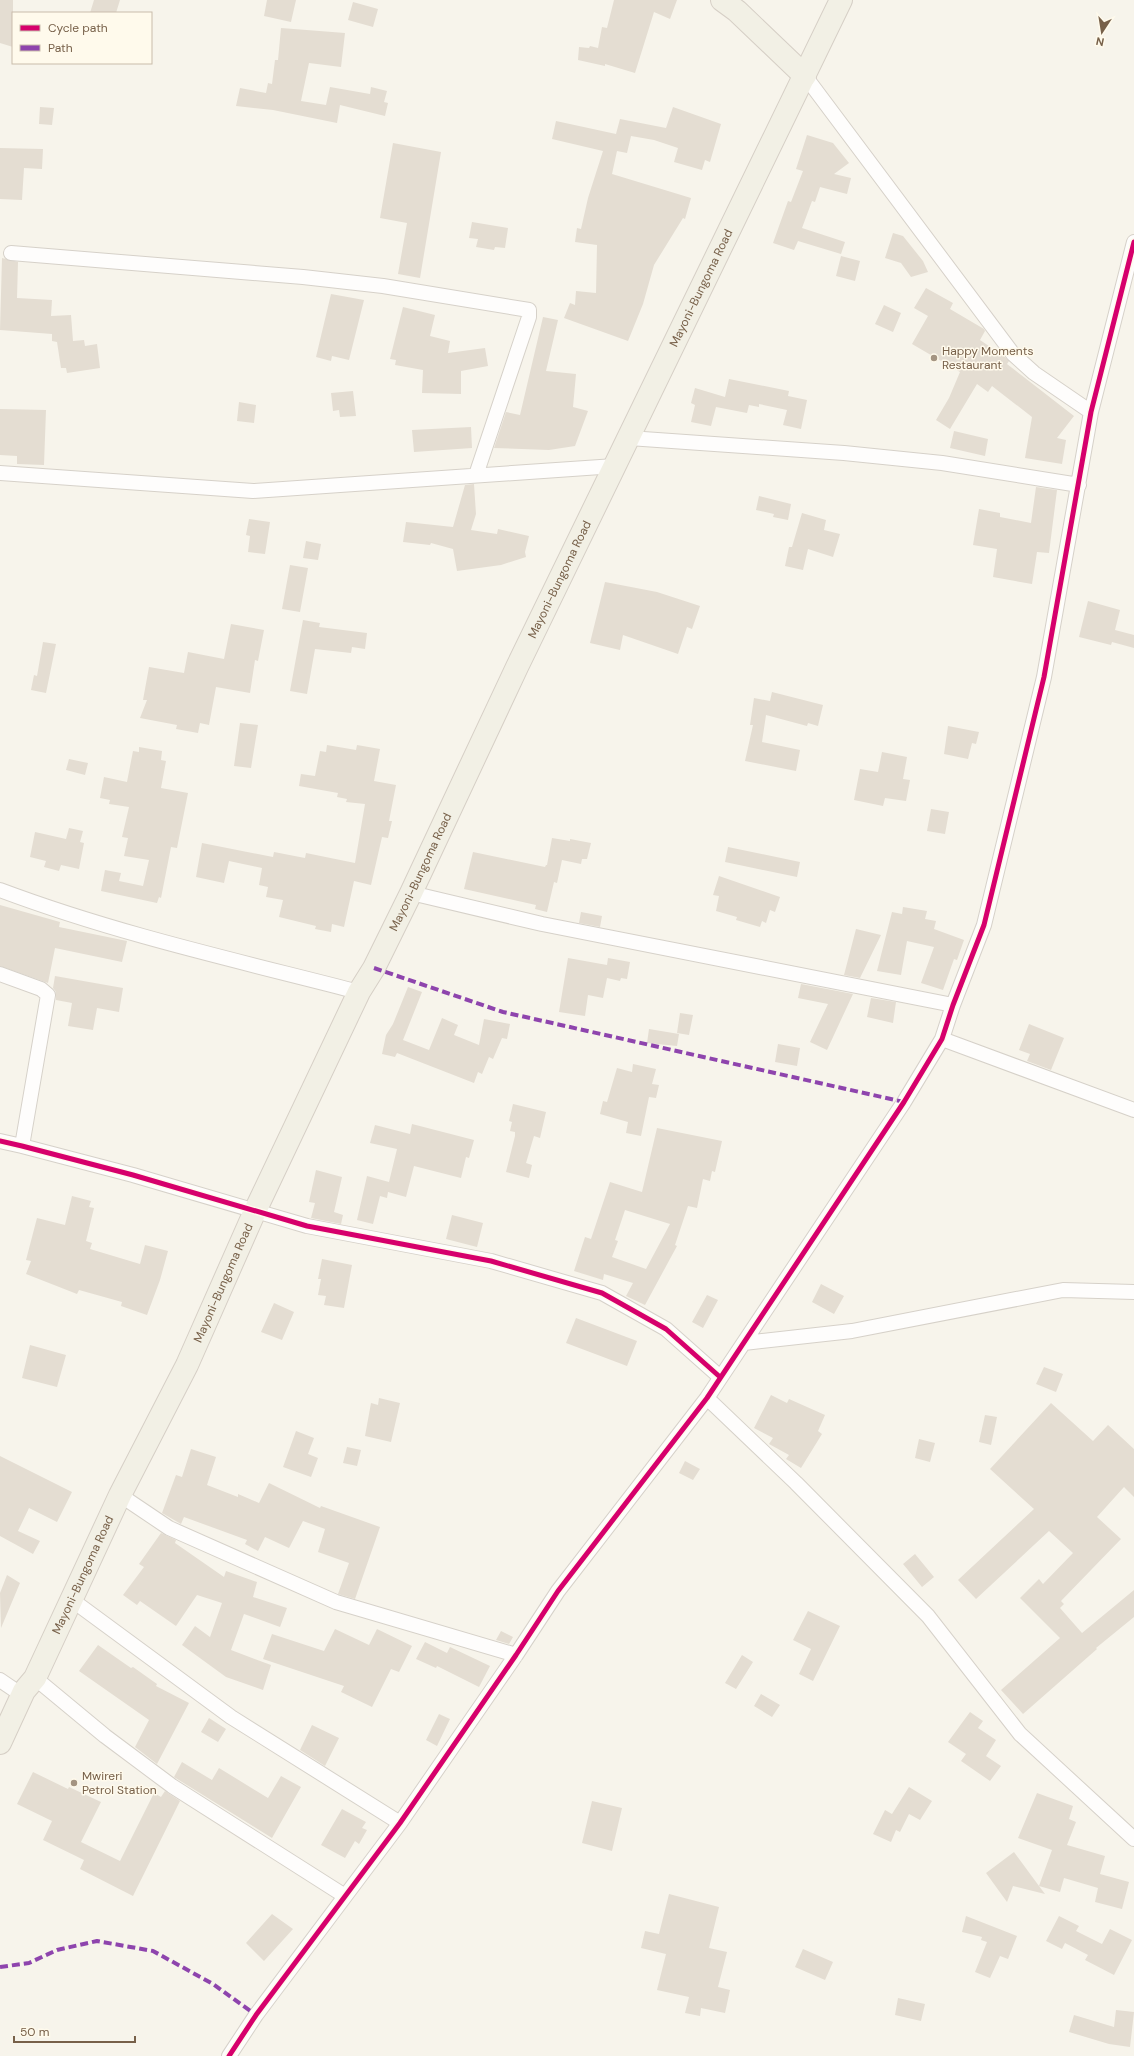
<svg xmlns="http://www.w3.org/2000/svg" width="1134" height="2056" font-family="'DM Sans',sans-serif">
  <style>
    .building { fill: #e4ddd2; fill-rule: evenodd }
    .lines { fill: none; stroke-linecap: round; stroke-linejoin: round }
    .minor-casing { stroke: #d6d1c9; stroke-width: 16 }
    .primary-casing { stroke: #d6cfc6; stroke-width: 24 }
    .minor { stroke: #fefdfc; stroke-width: 14 }
    .primary { stroke: #f2f0e5; stroke-width: 22 }
    .quiet { stroke: #8e44ad; stroke-width: 4; stroke-dasharray: 8 4; stroke-linecap: butt }
    .cycleway-casing { stroke: #fffaec; stroke-width: 8 }
    .cycleway { stroke: #d6006c; stroke-width: 5 }
    .poi-dot { fill: #a49482; stroke: #fffaec; stroke-width: 1.5 }
    .labels { text-anchor: middle; stroke-width: 3; stroke-linejoin: round; paint-order: stroke }
    .street-label { font-size: 12px; fill: #776049; stroke: #fffaec }
    .poi-label { font-size: 12px; fill: #776049; stroke: #fffaec; text-anchor: start }
  </style>
  <rect width="100%" height="100%" fill="#f7f4eb"/>
  <path class="building" d="M0 0H13V47L0 43Z
    M94 0H120L116 13H90Z
    M267 0H296L291 22 264 16Z
    M614 0H677L670 19 654 12 635 73 605 64V66L578 60 579 47 589 48 590 46 598 48 602 27 607 28Z
    M353 2 378 9 373 27 348 20Z
    M281 28 345 33 341 67 309 63 301 101 326 105 330 87 370 94 371 87 387 91 384 102 388 103 385 116 340 105 337 123 273 110 236 106 240 88 266 93 268 83 272 84 275 60H278Z
    M40 107 54 108 52 125 39 124Z
    M673 107 721 124 710 162 705 160 702 170 674 162 678 148 654 140 631 136 627 153 617 151 612 174 691 198 685 219 683 218 654 265 643 304 628 341 564 318 570 303 575 305 576 291 596 293 597 245 575 242 577 228 581 229 588 198 603 151 552 139 556 121 616 134 620 119 666 128Z
    M807 135 833 143 849 163 834 174 851 178 847 194 820 187 815 202 812 201 802 228 845 242 841 254 798 241 794 250 773 243 788 201 791 202 803 171 796 169Z
    M393 143 441 152 420 278 398 274 407 223 380 218Z
    M0 148 43 149 42 169 24 168 22 200 0 199Z
    M472 222 508 228 505 248 495 247 494 250 476 247 478 239 469 238Z
    M893 233 903 236 923 261 928 272 911 277 901 263 885 258Z
    M841 256 860 261 855 281 836 276Z
    M2 258 18 262 17 298 52 300 51 316 71 315 73 341 84 340 85 346 97 344 100 368 67 373 66 368H61L57 342 52 341V334L0 330Z
    M926 288 953 303 950 309 984 329 985 331 980 340 1005 357 1009 361 1007 364 1074 416 1057 438 1066 440 1062 464 1025 458 1032 417 992 386 988 392 977 384 950 429 936 420 949 398 960 372 912 344 928 316 914 308Z
    M331 294 364 300 349 360 332 356 331 361 316 357Z
    M884 305 901 313 893 332 875 324Z
    M403 307 435 315 430 336 450 341 448 353 485 348 488 366 461 371V394L422 393 423 370 395 365 396 360 390 359Z
    M543 317 558 320 546 371 576 374 573 407 588 411 575 446 549 450 494 448 506 412 520 415Z
    M729 379 789 391 788 396 807 400 801 429 783 425 787 410 759 404V407L749 405 747 413 716 407 711 426 691 422 695 405 691 403 695 388 725 397Z
    M353 391 356 416 340 417 339 410 333 411 331 393Z
    M239 402 256 405 254 423 237 421Z
    M0 409 46 410 44 465 17 464V456L0 455Z
    M471 427 472 448 414 452 412 430Z
    M954 431 988 439 985 456 950 448Z
    M474 484 476 514 471 530 497 534 498 529 529 536 525 552 526 557 501 565 457 571 453 549 431 543 430 545 403 542 406 522 453 527 465 485Z
    M1036 487 1057 490 1049 553 1037 552 1032 584 993 577 997 549 973 545 979 509 1000 513V517L1031 523Z
    M759 496 791 504 788 520 773 517 774 514 756 510Z
    M802 513 826 520 824 530 840 534 833 557 808 549 803 570 785 566 789 547H792Z
    M249 519 270 522 265 554 248 552 250 536 246 535Z
    M306 541 321 544 318 560 303 558Z
    M290 565 308 568 300 612 282 609Z
    M605 582 657 592 700 606 692 629 687 627 678 654 623 635 620 650 590 643Z
    M1088 601 1120 610 1115 630 1134 635V648L1112 642 1111 645 1079 637Z
    M303 620 320 623 319 627 367 633 365 649 352 647 351 653 315 649 307 694 290 691Z
    M231 624 264 630 258 661 255 660 250 693 216 687 209 725 200 723 198 733 176 729 177 725 140 718 147 700H143L149 667 184 673 188 652 224 659Z
    M43 642 56 644 46 693 31 690 34 675 37 676Z
    M772 692 823 705 818 726 808 723 807 726 766 715 762 742 800 750 796 771 745 761 753 725H750L754 698 770 701Z
    M240 723 258 725 251 768 234 766Z
    M948 726 979 732 976 744 972 743 968 759 944 754Z
    M327 745 356 750 357 745 380 749 374 781 396 785 389 821H392L388 838 382 837 371 885 354 881 344 927 332 924 331 932 315 929 316 926 279 917 283 900 266 897 268 887 259 885 262 868 229 861 224 883 196 877 202 843 273 857 274 852 305 858 306 853 355 863 365 804 346 802 347 799 337 797 338 793 299 786 301 774 315 776 320 751 326 752Z
    M139 747 162 751 161 760 166 761 161 788 188 793 177 848 171 847 161 898 159 897 157 903 101 891 105 870 121 873 119 881 143 886 149 860 124 856 128 838 122 837 129 807 109 804 110 800 100 798 104 777 127 782 133 751 139 752Z
    M882 752 907 757 903 779 910 780 906 801 885 798 883 806 854 800 860 769 878 772Z
    M69 759 88 763 85 775 66 770Z
    M931 809 949 812 945 834 927 831Z
    M69 828 83 831 80 842 84 843 79 869 61 865 59 871 44 867 46 861 30 857 35 832 66 839Z
    M552 838 570 841V839L591 843 587 859H582L581 864 562 860 557 883 554 882 547 912 535 909 536 905 464 889 473 852 545 867 546 865H547Z
    M728 847 800 862 797 877 725 862Z
    M719 876 780 897 775 912 770 910 766 923 762 921 760 927 736 920 737 917 716 911 719 896 713 895Z
    M0 905 60 922 59 927 127 941 122 962 55 948 48 983 0 966Z
    M903 907 927 911 925 919 936 921 934 929 964 940 957 960 954 959 943 990 921 983 934 947 907 941 901 975 877 971 892 912 902 914Z
    M581 912 602 916 600 927 579 923Z
    M856 929 881 935 860 978 844 975Z
    M568 958 607 965 608 958 630 962 627 979 621 978 620 981 607 978 603 998 588 995 585 1016 559 1012Z
    M55 976 123 988 119 1012 97 1008 93 1030 68 1026 72 1003 56 1000V992L53 988Z
    M801 984 853 994 827 1050 810 1042 828 1004 798 998Z
    M408 987 422 992 403 1040 429 1050 442 1018 458 1025 454 1035 479 1045 484 1019 510 1024 507 1039 502 1038 493 1059 489 1057 482 1074 478 1072 474 1083 397 1053 395 1057 382 1054 386 1035 393 1024Z
    M871 998 896 1002 893 1023 867 1017Z
    M680 1013 693 1015 689 1035 677 1033Z
    M1029 1024 1064 1038 1051 1070 1027 1061 1030 1054 1019 1050Z
    M649 1029 679 1034 677 1046 647 1043Z
    M778 1044 800 1048 797 1066 775 1062Z
    M633 1064 656 1069 652 1084 659 1085 656 1098 649 1097 641 1136 626 1133 628 1122 600 1114 603 1101 607 1102 617 1068 632 1072Z
    M513 1104 546 1112 540 1138 534 1136 526 1163 532 1165 529 1178 506 1172 515 1136V1132L510 1131 512 1122 509 1121Z
    M412 1124 474 1140 469 1158 466 1157 461 1178 414 1166 406 1197 388 1192 387 1198 380 1196 373 1224 357 1220 367 1176 389 1182 397 1149 370 1143 375 1125 410 1134Z
    M657 1128 722 1141 715 1172 712 1171 710 1181 703 1179 697 1208 688 1206 675 1245 677 1246 645 1305 626 1296 633 1283 604 1274 603 1280 574 1271 585 1237 591 1239 610 1182 642 1192ZM625 1210 670 1224 646 1269 612 1257 618 1241 615 1240Z
    M316 1170 342 1177 334 1212 343 1215 341 1224 311 1218 315 1203 309 1202Z
    M72 1196 91 1201 89 1207 94 1208 86 1241 92 1243 90 1249 140 1264 145 1245 168 1251 160 1280 147 1315 121 1306 122 1302 79 1290 77 1294 26 1274 31 1261 26 1260 37 1218 65 1225Z
    M452 1215 483 1223 477 1247 446 1239Z
    M322 1259 352 1265 344 1308 324 1305 326 1296 318 1295 321 1279H318Z
    M821 1284 844 1296 834 1314 812 1302Z
    M707 1295 718 1300 703 1328 692 1322Z
    M274 1303 294 1312 282 1340 261 1332Z
    M576 1318 637 1341 627 1366 566 1343Z
    M30 1345 66 1355 57 1387 22 1378Z
    M1044 1367 1063 1374 1056 1392 1036 1384Z
    M771 1395 787 1403 789 1399 825 1415 818 1431 822 1434 801 1468 786 1459 789 1455 769 1444 773 1438 754 1428Z
    M379 1398 400 1403 391 1442 365 1436 371 1403 378 1405Z
    M1051 1403 1093 1441 1108 1425 1134 1449V1497L1124 1487 1097 1517 1121 1539 1061 1601 1064 1604 1060 1608 1082 1633 1134 1590V1617L1096 1648 1097 1649 1023 1714 1001 1690 1060 1638 1020 1598 1039 1579 1043 1584 1073 1553 1049 1531 976 1599 958 1580 1034 1509 990 1469Z
    M985 1415 997 1417 991 1445 979 1442Z
    M296 1431 314 1438 308 1454 318 1458 311 1477 283 1467Z
    M919 1439 935 1443 930 1462 915 1458Z
    M347 1447 361 1450 357 1466 343 1463Z
    M191 1449 216 1457 207 1485 238 1497V1494L259 1503 269 1483 320 1508 321 1506 380 1527 355 1599 338 1594 349 1563 318 1552 325 1529 303 1521 289 1548 265 1537 258 1551 245 1544 247 1540 184 1517 181 1524 162 1513 176 1475 182 1477Z
    M0 1456 72 1492 57 1522 29 1508 18 1531 40 1541 33 1554 0 1536Z
    M685 1461 700 1469 693 1480 679 1473Z
    M161 1533 176 1540 175 1543 224 1577 226 1571 257 1582 253 1597 287 1608 280 1627 244 1614 231 1650 271 1665 263 1690 226 1677 182 1645 195 1626 210 1637 222 1603 197 1595 176 1626 140 1601 137 1605 123 1595 144 1567 139 1564Z
    M915 1554 934 1577 922 1587 903 1564Z
    M7 1575 20 1583 1 1628 0 1593Z
    M808 1611 840 1626 813 1681 799 1674 811 1649 793 1640Z
    M335 1629 369 1645 377 1629 412 1646 399 1672 391 1669 372 1707 341 1692 344 1686 263 1659 272 1634 324 1651Z
    M501 1631 513 1637 509 1644 496 1640Z
    M425 1642 447 1653 450 1647 490 1666 479 1687 437 1666 436 1668 416 1659Z
    M98 1645 131 1668 133 1667 157 1684 156 1686 189 1703 157 1764 135 1747 149 1720 79 1671Z
    M742 1655 753 1662 736 1689 725 1683Z
    M761 1694 780 1705 772 1717 754 1706Z
    M970 1712 983 1721 978 1728 996 1740 986 1756 1001 1766 990 1781 961 1761 966 1754 948 1742Z
    M439 1714 450 1719 437 1746 426 1740Z
    M209 1718 226 1729 218 1742 201 1732Z
    M312 1725 339 1738 325 1766 300 1750Z
    M182 1762 212 1780 219 1768 268 1798 281 1776 301 1787 272 1838 174 1777Z
    M33 1772 68 1789 69 1787 101 1802 81 1842 120 1861 154 1793 161 1797 165 1791 180 1801 133 1896 80 1869 84 1860 43 1840 52 1821 17 1804Z
    M909 1787 932 1801 920 1820 909 1814 900 1832 896 1830 891 1842 873 1834 885 1810 892 1814Z
    M1037 1793 1073 1806 1069 1819 1076 1822 1067 1845 1105 1856 1100 1874 1129 1882 1122 1909 1095 1902 1098 1888 1064 1878 1060 1892 1039 1886 1045 1894 1013 1886 1007 1902 986 1873 1014 1852 1039 1886 1052 1850 1018 1838Z
    M592 1801 622 1808 612 1851 582 1843Z
    M342 1809 366 1822 362 1828 367 1830 359 1844 355 1841 345 1858 321 1845Z
    M669 1894 719 1907 709 1948 727 1952 718 1987 730 1990 725 2013 701 2008 700 2016 685 2013 689 1997 657 1990 666 1954 641 1948 645 1931 659 1934Z
    M272 1914 293 1929 264 1961 246 1943Z
    M966 1916 1017 1936 1008 1959 1000 1956 990 1978 975 1972 987 1942 981 1940 982 1937 962 1932Z
    M1059 1916 1079 1926 1076 1931 1102 1944 1110 1929 1132 1940 1114 1975 1085 1960 1088 1955 1065 1943 1062 1949 1046 1941Z
    M803 1949 833 1962 825 1980 795 1967Z
    M898 1998 925 2004 921 2021 895 2015Z
    M1116 2010 1134 2012 1130 2047 1109 2044 1069 2032 1074 2015 1114 2027Z"/>
  <g class="lines">
    <defs>
      <path id="minor" d="M805 76 1013 354 1034 373 1091 412
        M11 253 303 277 383 286 529 310V317L476 475
        M629 438 844 453 942 463 1079 485
        M0 473 253 491 615 466
        M0 890C117 934 239 961 359 992
        M411 893 542 924 953 1005
        M0 974 41 989 48 995 22 1146
        M942 1039 1134 1110
        M0 1141 22 1146 133 1175 307 1226 491 1261 602 1293 666 1329 720 1377
        M744 1343 852 1331 1063 1290 1134 1292
        M707 1398 796 1483 928 1616 1020 1734 1134 1839
        M120 1495 169 1528 336 1602 516 1655
        M72 1600 231 1717 400 1823
        M35 1678 105 1736 172 1786 345 1896
        M0 1680 22 1695
        M229 2056 256 2015 400 1823 516 1655 558 1591 707 1398 904 1102 942 1039 953 1005 984 925 1044 677 1091 412 1134 242"/>
      <g id="primary">
        <path d="M722 0 737 11 805 76"/>
        <path id="s1" d="M0 1743 24 1691 35 1678 120 1495 187 1365 255 1211 359 992 374 968 411 893 517 667 841 0"/>
      </g>
    </defs>
    <use href="#minor" class="minor-casing"/>
    <use href="#primary" class="primary-casing"/>
    <use href="#minor" class="minor"/>
    <use href="#primary" class="primary"/>
    <path class="quiet" d="M374 968 503 1012 904 1102
      M0 1967 29 1963 57 1950 97 1941 153 1951 213 1984 256 2015"/>
    <defs>
      <path id="cycleway" d="M0 1141 22 1146 133 1175 307 1226 491 1261 602 1293 666 1329 720 1377
        M229 2056 256 2015 400 1823 516 1655 558 1591 707 1398 904 1102 942 1039 953 1005 984 925 1044 677 1091 412 1134 242"/>
    </defs>
    <use href="#cycleway" class="cycleway-casing"/>
    <use href="#cycleway" class="cycleway"/>
  </g>
  <g class="poi-dot">
    <circle cx="934" cy="358" r="4"/>
    <circle cx="74" cy="1783" r="4"/>
  </g>
  <g class="labels">
    <g class="street-label">
      <text dy="4" stroke="none"><textPath href="#s1" startOffset="1616">Mayoni-Bungoma Road</textPath></text>
      <text dy="4" stroke="none"><textPath href="#s1" startOffset="1292">Mayoni-Bungoma Road</textPath></text>
      <text dy="4" stroke="none"><textPath href="#s1" startOffset="968">Mayoni-Bungoma Road</textPath></text>
      <text dy="4" stroke="none"><textPath href="#s1" startOffset="512">Mayoni-Bungoma Road</textPath></text>
      <text dy="4" stroke="none"><textPath href="#s1" startOffset="188">Mayoni-Bungoma Road</textPath></text>
    </g>
    <g class="poi-label">
      <text x="942" y="355">Happy Moments<tspan x="942" dy="14">Restaurant</tspan></text>
      <text x="82" y="1780">Mwireri<tspan x="82" dy="14">Petrol Station</tspan></text>
    </g>
  </g>
  <rect x="12" y="12" width="140" height="52" fill="#fffaec" stroke="#c9bcab"/>
  <rect x="20" y="25" width="20" height="6" fill="#d6006c" stroke="#c9bcab"/>
  <text x="48" y="32" font-size="12" fill="#776049">Cycle path</text>
  <rect x="20" y="45" width="20" height="6" fill="#8e44ad" stroke="#c9bcab"/>
  <text x="48" y="52" font-size="12" fill="#776049">Path</text>
  <g transform="translate(1102 32) rotate(192)" stroke="#fffaec" stroke-width="3" paint-order="stroke">
  <path d="M0-3L7 15L0 10L-7 15Z" fill="#776049"/>
  <text y="-6" font-size="11" font-weight="bold" text-anchor="middle" fill="#776049">N</text>
  </g>
  <path d="M14 2036v6h121v-6" fill="none" stroke="#776049" stroke-width="2"/>
  <text x="20" y="2036" font-size="12" fill="#776049" stroke="#fffaec" stroke-width="3" paint-order="stroke">50 m</text>
</svg>
